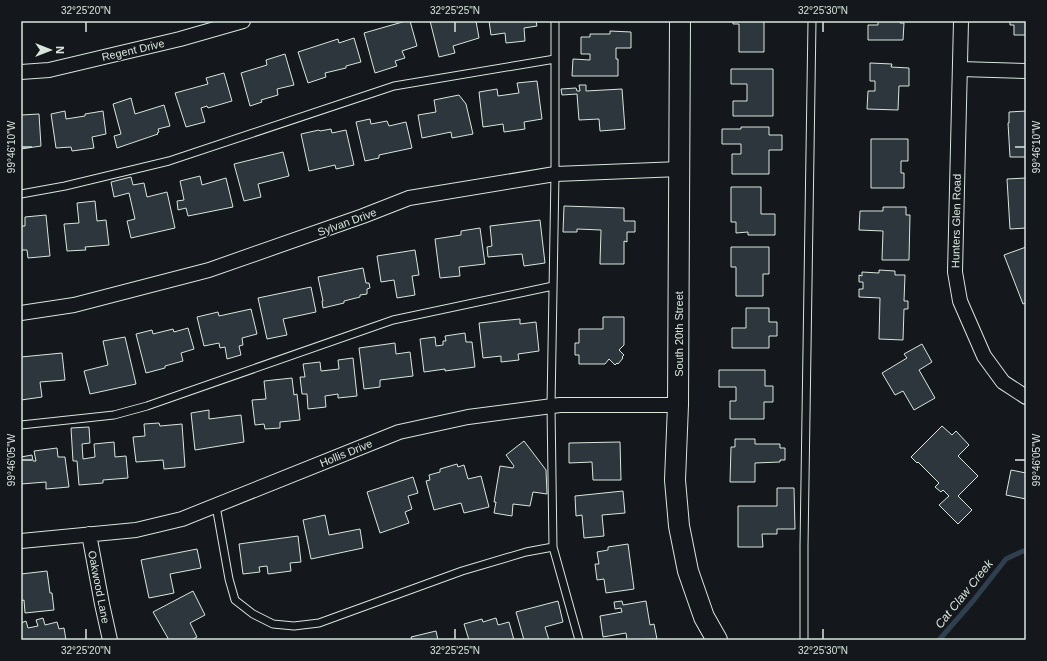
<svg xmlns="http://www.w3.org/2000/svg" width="1047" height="661" font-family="Arial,sans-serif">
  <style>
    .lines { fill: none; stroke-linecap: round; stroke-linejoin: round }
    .stream { stroke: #2f3f4d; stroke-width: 5 }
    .building { fill: #2c363c; stroke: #d8e6dc }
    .lane-casing { stroke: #d8e6dc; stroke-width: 9 }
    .street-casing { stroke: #d8e6dc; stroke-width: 16 }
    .secondary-casing { stroke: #d8e6dc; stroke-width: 22 }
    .lane { stroke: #14181c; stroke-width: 7 }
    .street { stroke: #14181c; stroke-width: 14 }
    .secondary { stroke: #14181c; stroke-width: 20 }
    .ticks { fill: none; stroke: #d8e6dc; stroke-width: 1.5 }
    .labels { text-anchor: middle; stroke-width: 3; stroke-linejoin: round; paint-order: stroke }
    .street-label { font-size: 11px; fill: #d8e6dc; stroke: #14181c }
    .water-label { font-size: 12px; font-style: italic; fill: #d8e6dc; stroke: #14181c }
    .neatline { fill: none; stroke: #d8e6dc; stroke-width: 1.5 }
    .ticks-label { font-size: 10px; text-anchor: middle; fill: #d8e6dc }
  </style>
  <rect width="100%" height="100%" fill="#14181c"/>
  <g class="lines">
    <path class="stream" d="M939 640 973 601 1006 559 1023 551 1026 552"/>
  </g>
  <path class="building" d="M406 21H410L417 46 402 51 405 58 395 61 397 66 375 73 364 33Z
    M430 21H476L479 38 453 46 455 53 439 57Z
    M489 21H536L537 26 524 28 525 41 506 43 505 33 491 35Z
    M733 21H764V52H739V24H733Z
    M878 21H900V23H904L903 40H868V25H878Z
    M1010 21H1026V35H1014V25H1010Z
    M610 31 631 32V48H616V59H618V76H572L573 59 590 60V54H581V37H590V34H610Z
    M354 38 361 62 346 66V68L325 73 326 77 308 83 298 52 338 39 339 43Z
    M285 54 294 85 277 89 278 95 261 100 262 102 250 106 241 73 267 65 266 60Z
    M870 63 892 64 891 67 909 68V86H899L898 110 867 109 868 91H875V81H870Z
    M731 69H773V116H733V101H747V84H731Z
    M224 73 232 101 208 108 207 106 201 108 205 122 186 127 175 93 208 84 206 78Z
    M537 81 542 119 524 122 525 129 504 132 503 124 483 127 479 92 497 89 498 96 519 93 517 83Z
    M579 85H586V91L622 89 625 129 600 131 599 119 579 120 577 94 562 95 561 89 576 88 577 91H580Z
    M459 95 466 104 473 134 452 138 451 132 422 138 418 115 436 112 434 100Z
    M131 98 135 114 164 105 170 126 158 129 159 132 157 133 158 134 117 148 114 136 121 134 113 104Z
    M65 111 66 119 85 116V114L103 111 106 134 92 137 94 148 72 151 71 147 56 148 51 114Z
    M1026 111V157H1010L1008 123H1009V112Z
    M39 114 41 146 21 149V115Z
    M370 119 371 124 387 121 389 126 406 122 412 148 379 155V158L365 161 356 122Z
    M741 127H769V135H782V150H769V174H732V154H741V144H722V129H741Z
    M331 129 332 133 346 130 354 165 336 169 335 165 309 171 301 134 319 130 320 131Z
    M871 139H908V161H901V173H904V188H871Z
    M283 152 289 176 258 184 261 197 244 201 234 164Z
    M200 176 202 185 226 178 233 207 188 216 186 208 178 210 177 201 184 200 180 181Z
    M131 177 133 185 144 183 147 197 167 192 175 228 131 238 127 221 135 219 129 193 114 197 111 182Z
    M1026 178V228L1010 229 1007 179Z
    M731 187H761V214H775V235H748V232L736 233V222H731Z
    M95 201 97 221 106 220 109 245 85 247 86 250 67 251 64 224 79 223 77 203Z
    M564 206 624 208V221H635V232H627V242L624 241V264H600L601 230 577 229V232H563Z
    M883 207H906V215H910L909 260H882L883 231 859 230 860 211H883Z
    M46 215 50 256 28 258 27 250H21V226H25V217Z
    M540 220 545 263 524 266 522 254 488 257 487 247 492 246 490 226Z
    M480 228 485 264 459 267 460 276 440 278 435 239 461 235V231Z
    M731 247H769V274H763V296H736V267H731Z
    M1026 247V303L1023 304 1004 255Z
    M415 250 419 275 412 276 415 295 397 298 394 280 381 282 377 256Z
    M363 268 366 283H369L370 288 367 289V294L360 295V297L344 301V303L323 308 322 301H323L318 277Z
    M879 270 895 271V275H905L904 301H908V309H904L903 340 879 339 880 298 859 297V289H863V282H859V275L862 276V272L879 273Z
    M311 287 316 312 283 319 287 335 267 339 258 298Z
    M746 308H769V322H777V336H769V348H732V328H746Z
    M251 309 257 334 242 338 243 345 239 346 241 355 227 359 225 347 220 348 219 343 204 346 197 317 218 312 219 316Z
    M603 317H624V345L619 350 624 355 622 357 623 358 618 364 617 363 615 365 609 359 605 364H579V355H575V343H579V329H603Z
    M520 319V324L536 322 539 351 518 354 519 360 501 362V356L483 358 479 323Z
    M188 328 194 349 181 353 183 361 165 366V368L146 373 136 334 152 330 153 334 173 329 174 332Z
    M465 333 466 342H472L475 367 445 371V369L424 372 420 339 435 337 436 346 443 345V341H446L445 336Z
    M125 337 136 384 90 394 84 371 108 365 103 341Z
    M395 343 396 354 410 352 413 376 380 380V387L364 389 359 348Z
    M922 344 932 362 919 370 935 398 914 410 903 391 895 395 882 373 907 358 904 354Z
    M62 353 65 380 40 382 42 397 21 400V357Z
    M353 358 357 396 338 398V394L325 396 326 407 308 409 307 394H302L300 377H305L303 364 320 362 321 371 339 369 338 360Z
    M719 370H765V386H773V402H764V419H730V401H736V387H719Z
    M292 378 294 395 297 394 300 420 280 422V428L265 429 264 424 255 425 252 400 266 399 264 381Z
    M209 410V419L241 415 244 442 195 450 191 413Z
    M159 423 160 426 182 424 185 467 164 469 163 460 136 462 133 437 145 436 144 424Z
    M942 426 952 435 956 431 969 445 958 456 978 476 958 496 972 510 958 524 939 505 949 496 943 490 941 492 935 487 939 483 918 462 917 463 911 457Z
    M89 427 90 443 82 444 83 459 95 457 94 444 114 442 115 457 126 456 128 478 103 480V483L79 485 77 461H73L71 428Z
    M735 439H755V444H780V448H785V460H780V462L755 463V482H730L731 447H735Z
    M524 441 546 470 547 494 533 492 530 506 513 504 512 516 494 513 496 502H494L500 466 513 468 514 466 506 455Z
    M620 442 621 480H593L592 462 569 463V443Z
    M57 448 58 457H65L69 487 46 489V482L21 484V457L32 455 33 461H36L34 451Z
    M457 464 458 467 464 465 468 479 481 476 489 507 464 513 461 503 434 510 426 481 430 480 429 475 440 472V469Z
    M1011 470 1026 473V499L1006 495Z
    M413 477 418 493 408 496 412 509 405 512 409 523 380 533 367 492Z
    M777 488H794L795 529H777V534H762L763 547H738V506H777Z
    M623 491 625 513 602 515 604 536 584 538 582 515 576 516 575 496Z
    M325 515 329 535 360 529 363 548 311 559 303 520Z
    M298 536 301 562 290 563 291 571 268 574 267 566 259 567 260 572 243 574 239 544Z
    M628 544 634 589 606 593 604 579 597 580 595 564H599L597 552 608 550V547Z
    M197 549 201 568 170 574 174 593 149 598 141 560Z
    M47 571 50 593H52L54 610 25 613 24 600 21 601V574Z
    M193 591 205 615 190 623 197 637 191 640H169L153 612Z
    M558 601 563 622 545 627 549 640H524L516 612Z
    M622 601 623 605 646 601 650 625 654 624 657 639 627 640 626 633 603 637 600 616 622 612 621 608 615 609 614 602Z
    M43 618 45 625 57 622 59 629 64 628 66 640H21V623L26 621 28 628 38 626 36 620Z
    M496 618 498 625 509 622 514 640H469L464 624 482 619 483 622Z
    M436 631 438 640H412L411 637Z"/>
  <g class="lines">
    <defs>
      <path id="lane" d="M555 21V174L551 406 553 547 579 640
        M21 194 65 186 169 161 394 86 555 59
        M21 425 114 415 147 406 393 320 553 286
        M216 506 229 579 235 600 253 614 273 624 294 626 319 623 462 571 526 552 553 547
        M804 640V546L812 21"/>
      <path id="street" d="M961 21 955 272 960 301 984 356 1003 382 1026 397
        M960 69 1026 71
        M21 72 49 70 180 39 243 21
        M21 313 74 305 209 270 363 216 409 198 555 174 680 169
        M89 534 102 604 110 640
        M21 541 136 530 182 519 399 432 468 417 560 405H678"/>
      <path id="secondary" d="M680 21 678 405 675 480 679 526 688 571 704 617 717 640"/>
    </defs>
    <use href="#lane" class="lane-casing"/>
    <use href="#street" class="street-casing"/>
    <use href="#secondary" class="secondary-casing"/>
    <use href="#lane" class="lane"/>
    <use href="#street" class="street"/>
    <use href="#secondary" class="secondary"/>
  </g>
  <path class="ticks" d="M86 22V32M455 22V32M823 22V32M22 147H32M1015 147H1025M22 460H32M1015 460H1025M86 629V639M455 629V639M823 629V639"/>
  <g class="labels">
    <g class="street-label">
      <text transform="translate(133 50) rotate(-13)" y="4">Regent Drive</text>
      <text transform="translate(956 221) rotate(-89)" y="4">Hunters Glen Road</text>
      <text transform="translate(347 222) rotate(-20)" y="4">Sylvan Drive</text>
      <text transform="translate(679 334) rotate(-90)" y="4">South 20th Street</text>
      <text transform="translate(346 453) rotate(-22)" y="4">Hollis Drive</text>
      <text transform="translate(99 587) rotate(79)" y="4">Oakwood Lane</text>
    </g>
    <g class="water-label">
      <text transform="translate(964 594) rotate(-51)" y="4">Cat Claw Creek</text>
    </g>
  </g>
  <rect width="1047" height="661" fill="none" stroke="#14181c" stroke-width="44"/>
  <g transform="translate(50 50) rotate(90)" stroke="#14181c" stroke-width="3" paint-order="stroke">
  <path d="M0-3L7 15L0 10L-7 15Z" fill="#d8e6dc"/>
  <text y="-6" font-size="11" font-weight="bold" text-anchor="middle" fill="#d8e6dc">N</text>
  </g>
  <rect x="22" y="22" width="1003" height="617" class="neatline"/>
  <g class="ticks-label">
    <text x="86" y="14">32°25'20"N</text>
    <text x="455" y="14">32°25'25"N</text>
    <text x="823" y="14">32°25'30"N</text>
    <text transform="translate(1036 147) rotate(-90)" y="4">99°46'10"W</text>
    <text transform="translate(11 147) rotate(-90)" y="4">99°46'10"W</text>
    <text transform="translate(1036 460) rotate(-90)" y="4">99°46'05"W</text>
    <text transform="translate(11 460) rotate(-90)" y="4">99°46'05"W</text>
    <text x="86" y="654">32°25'20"N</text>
    <text x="455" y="654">32°25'25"N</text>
    <text x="823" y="654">32°25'30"N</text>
  </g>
</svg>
